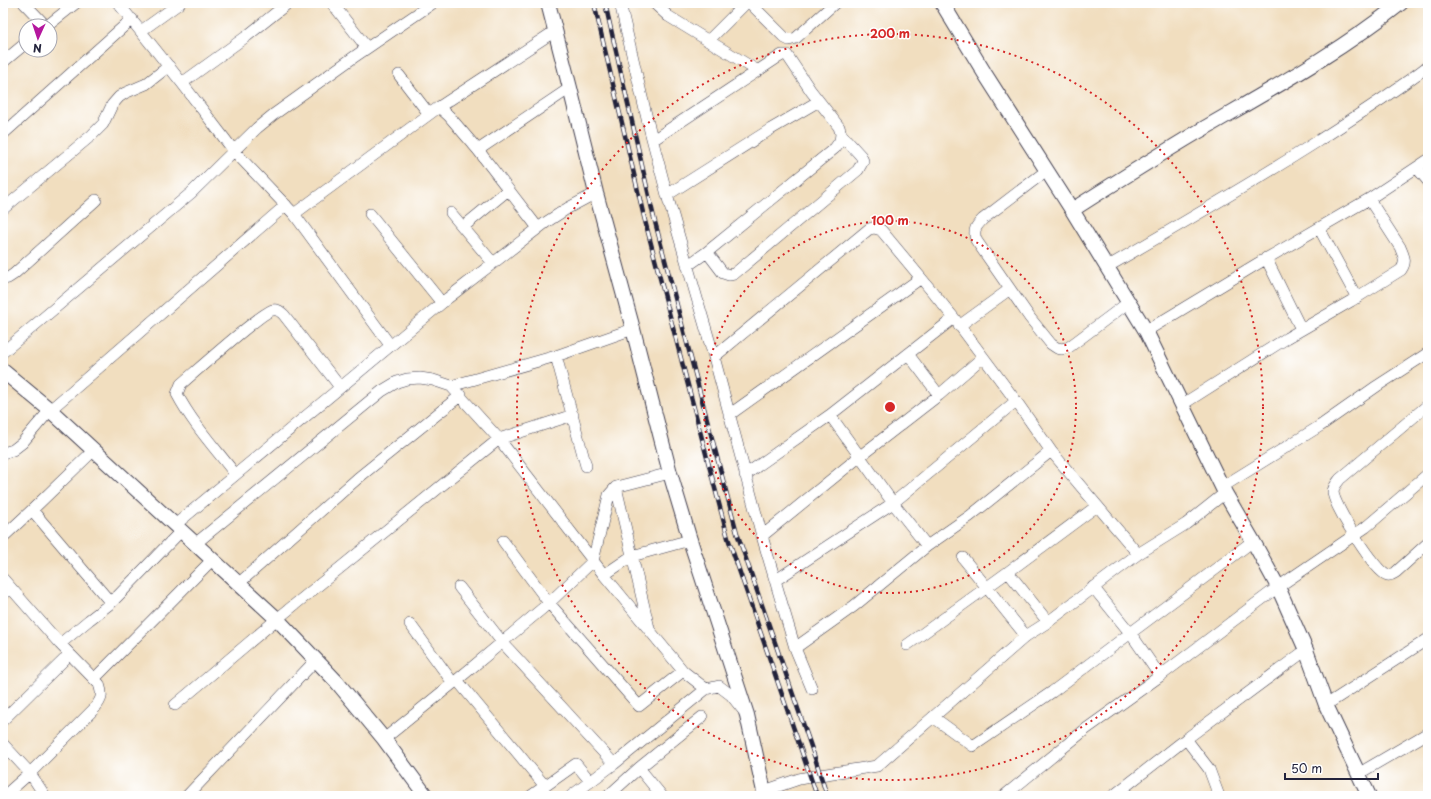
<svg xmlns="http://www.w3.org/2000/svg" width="1431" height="799" font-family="'Playpen Sans',sans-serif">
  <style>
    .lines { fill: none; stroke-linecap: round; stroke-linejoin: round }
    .minor-casing { stroke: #413e4f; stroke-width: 12 }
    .tertiary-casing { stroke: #413e4f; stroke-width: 16 }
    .minor { stroke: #fff; stroke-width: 11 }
    .tertiary { stroke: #fff; stroke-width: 14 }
    .rail-casing { stroke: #22223b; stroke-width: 4.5 }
    .rail { stroke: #fff; stroke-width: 3; stroke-dasharray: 9; stroke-linecap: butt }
    .ring { fill: none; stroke: #d62828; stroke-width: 2; stroke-dasharray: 2 4 }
    .centre { fill: #d62828; stroke: #fff; stroke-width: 2 }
    .ring-label { font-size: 12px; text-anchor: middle; font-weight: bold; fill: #d62828; stroke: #fff; stroke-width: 3; stroke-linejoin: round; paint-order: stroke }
  </style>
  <rect width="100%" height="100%" fill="#fff"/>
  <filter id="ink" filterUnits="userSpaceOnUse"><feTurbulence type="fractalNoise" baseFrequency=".025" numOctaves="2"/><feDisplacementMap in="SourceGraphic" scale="8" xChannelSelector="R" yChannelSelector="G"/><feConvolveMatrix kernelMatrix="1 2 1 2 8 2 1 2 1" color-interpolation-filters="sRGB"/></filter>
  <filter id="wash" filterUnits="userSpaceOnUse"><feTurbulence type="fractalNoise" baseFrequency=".012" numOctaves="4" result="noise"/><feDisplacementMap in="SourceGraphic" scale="16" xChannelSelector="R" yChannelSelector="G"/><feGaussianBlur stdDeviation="0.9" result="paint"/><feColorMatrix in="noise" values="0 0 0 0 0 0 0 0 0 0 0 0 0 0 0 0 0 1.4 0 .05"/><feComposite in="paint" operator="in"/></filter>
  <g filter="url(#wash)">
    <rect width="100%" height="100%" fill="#f1debf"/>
  </g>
  <g filter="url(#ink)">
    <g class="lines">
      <defs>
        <path id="minor" d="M24 3 46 26
          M118 3 182 83 234 151 294 214 390 345
          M332 3 367 48
          M620 3 648 123 667 195 714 357 762 536 795 648 812 689
          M654 3 668 16 758 71
          M750 3 785 38 789 40 796 38 835 3
          M47 26 76 3
          M141 31 180 3
          M708 41 746 3
          M3 62 26 43
          M399 75 429 114
          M182 83 247 36 288 3
          M439 107 449 116 478 150 538 228
          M3 134 132 19
          M653 140 777 58 782 55H787L811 91 839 127 841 134 861 156 863 161 858 170 734 274 729 275 723 273 707 252
          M478 150 570 88
          M1417 168 1428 181
          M1046 171 983 219C976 226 973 230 976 240L1030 318 1051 344 1057 348 1062 349 1069 347 1129 302
          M667 195 771 129 819 101
          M3 209 92 135 103 124 112 105 119 97 125 93 146 84 169 66
          M451 213 493 263
          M294 214 439 107 555 31
          M370 214 442 303
          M463 227 508 190
          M1319 228 1357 298
          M1266 258 1301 329
          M687 266 707 252 835 148 840 141 841 134
          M1107 267C1178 226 1249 185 1318 141 1355 117 1393 93 1428 66
          M3 279 8 278 14 274 96 200
          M959 326 1010 289
          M1146 331 1257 264 1369 199 1428 160
          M3 352 191 193 257 128 273 115 354 57 433 3
          M908 354 939 395
          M556 356 586 466
          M714 357 869 229 874 228 881 230 921 278
          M451 386 556 356 633 329
          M1183 404 1287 338 1351 301 1401 270C1407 261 1404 257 1400 247L1369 199
          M1428 405 1340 479C1337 483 1333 487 1333 492 1334 506 1375 572 1387 575 1391 576 1393 574 1396 572L1428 543
          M729 415 921 278 954 318 1016 401 1051 451 1138 554
          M830 415 893 503 927 546
          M3 453 13 450 22 443 50 410 286 205
          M235 474C216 449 192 423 177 394L181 384C193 374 263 311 273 310 278 309 281 312 284 315L340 387
          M745 475 830 415 954 318
          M616 487 649 628
          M1222 487 1320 426 1377 386 1428 353
          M32 510 111 603
          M175 525 448 298 545 223 568 208 596 193
          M762 536 859 457 939 395 982 358
          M3 537 32 510 94 450
          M503 541 549 603 639 706 683 671
          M195 544 382 391 397 382 407 379 420 378 433 380 451 386 499 439 604 575 683 671 706 689 719 686 731 695 743 710
          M963 558 1026 636
          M1008 572 1097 506
          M604 575 632 556 690 540
          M3 579 60 644 99 684C103 696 102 699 94 709L30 773 4 796
          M776 580 893 503 1016 401
          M238 584 358 478 461 395
          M459 587 502 642 614 764
          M1093 587 1131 634 1160 676
          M3 594 10 587
          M410 624 453 683
          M60 644 89 620 111 603 181 531
          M907 645 1008 572 1048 622
          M795 648 854 606 927 546 970 516 1051 451
          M94 679 212 560
          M457 680 545 786
          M175 705 277 619 499 439 573 415
          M1326 705 1428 639
          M933 717 973 746 1052 692 1253 541
          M3 720 70 654
          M384 739 457 680 549 603 593 561 609 495 616 487 670 473
          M1186 739 1209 769 1219 796
          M3 744 30 773 45 796
          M639 768 662 796
          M1358 774 1428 733
          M187 796 315 661
          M531 796 576 764 590 781
          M571 796 614 764 706 689
          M608 796 639 768 702 717
          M760 796 764 791 799 779 820 775 877 766 1026 636 1048 622 1138 554 1186 524 1225 493
          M1004 796 1086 729 1160 676 1278 587 1366 527 1428 474
          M1113 796 1186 739 1306 650"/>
        <path id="tertiary" d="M548 3 570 88 596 193 633 329 670 473 690 540 747 715 765 796
          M942 3 985 74 1072 210 1146 331 1225 493 1253 541 1278 587 1306 650 1326 705 1369 796
          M1072 210C1113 184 1154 158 1196 133 1266 92 1337 54 1401 3
          M3 371 50 410 277 619 336 681 384 739 426 796"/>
      </defs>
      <use href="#minor" class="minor-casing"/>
      <use href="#tertiary" class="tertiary-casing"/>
      <use href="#minor" class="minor"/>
      <use href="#tertiary" class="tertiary"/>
      <defs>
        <path id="rail" d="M594 3 644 217 728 538 817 796
          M605 3 654 218 737 533 815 758 827 796"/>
      </defs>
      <use href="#rail" class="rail-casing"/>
      <use href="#rail" class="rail"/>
    </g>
  </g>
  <g class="ring">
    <circle cx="890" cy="407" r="186"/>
    <circle cx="890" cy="407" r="373"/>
  </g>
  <circle cx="890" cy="407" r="6" class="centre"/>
  <g class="ring-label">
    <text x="890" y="38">200 m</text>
    <text x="890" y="225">100 m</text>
  </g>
  <rect width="1431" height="799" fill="none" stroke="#fff" stroke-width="16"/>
  <g transform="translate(38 38) rotate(183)"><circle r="19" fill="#ffffff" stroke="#a7a7b1"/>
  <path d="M0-3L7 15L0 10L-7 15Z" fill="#b5179e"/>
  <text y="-6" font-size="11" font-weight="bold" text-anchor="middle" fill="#22223b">N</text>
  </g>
  <path d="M1285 773v6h93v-6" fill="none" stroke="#22223b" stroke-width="2"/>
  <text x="1291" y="773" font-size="12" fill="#22223b" stroke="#ffffff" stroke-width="3" paint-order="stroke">50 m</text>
</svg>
